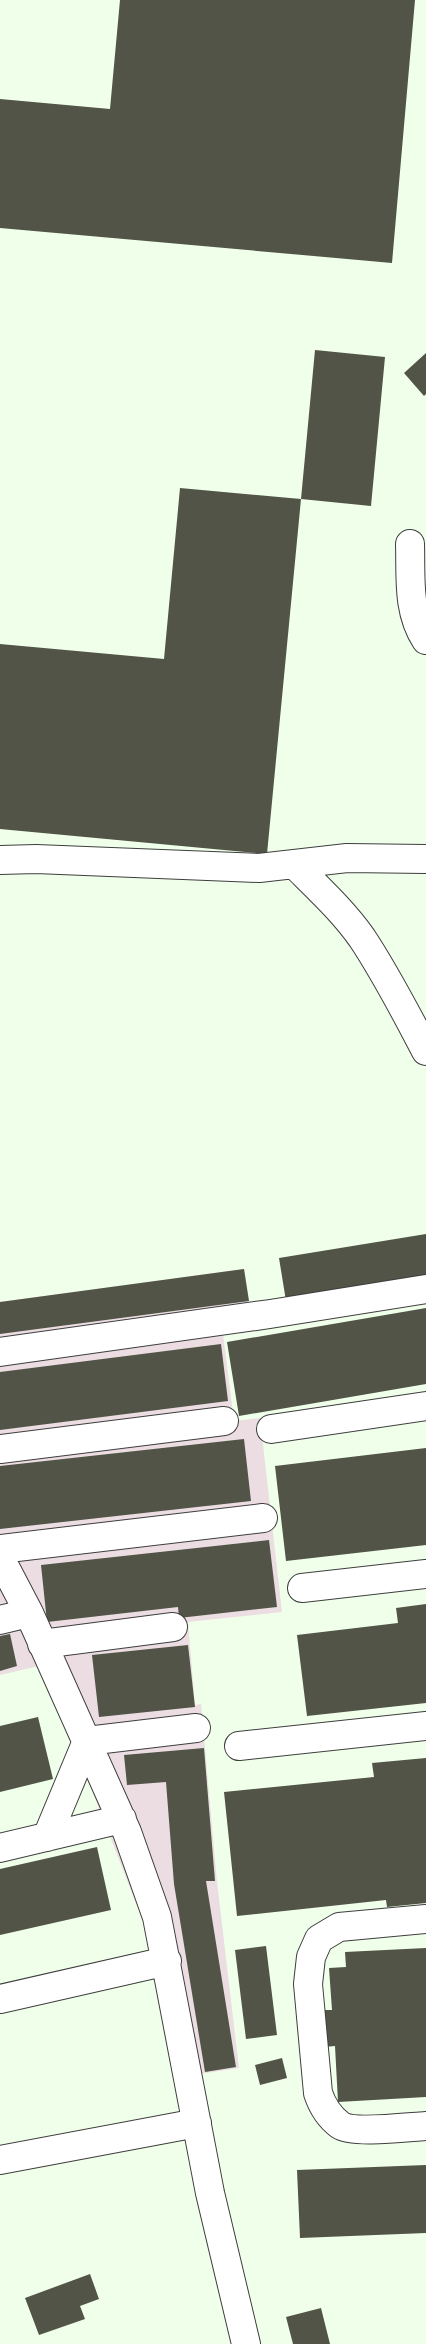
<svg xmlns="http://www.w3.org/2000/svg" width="426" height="2344" font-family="'IBM Plex Serif',serif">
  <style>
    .industrial { fill: #ebdde1 }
    .building { fill: #515446 }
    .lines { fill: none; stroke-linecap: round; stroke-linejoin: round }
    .minor-casing { stroke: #3e3e3e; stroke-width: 30 }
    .minor { stroke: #fff; stroke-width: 28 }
  </style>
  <rect width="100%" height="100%" fill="#f0ffe9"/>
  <path class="industrial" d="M244 1269 253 1330 223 1334 234 1421 260 1418 282 1612 188 1622 195 1705 201 1704 217 1882 239 2068 180 2077 155 1952 43 1665 0 1675V1302Z"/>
  <path class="building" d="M120 0H415L392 263 0 228V99L110 109Z
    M315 350 385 357 371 506 301 499Z
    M426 353V394L424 396 404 373Z
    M180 488 301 499 267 854 0 829V644L164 659Z
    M426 1234V1278L286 1301 279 1258Z
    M244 1269 249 1301 0 1334V1302Z
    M426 1308V1384L239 1416 227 1342Z
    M221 1344 228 1401 0 1430V1372Z
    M244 1439 251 1501 0 1529V1466Z
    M426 1448V1545L286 1561 275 1466Z
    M269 1540 277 1607 179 1618 178 1607 47 1622 41 1565Z
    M426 1604V1703L307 1716 297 1635 398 1623 396 1608Z
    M10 1634 17 1666 0 1671V1636Z
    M188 1645 195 1707 99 1717 92 1655Z
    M38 1717 53 1779 0 1792V1726Z
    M204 1748 215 1881H206L236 2067 205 2072 174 1884 166 1782 127 1785 124 1755Z
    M426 1758V1903L387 1907 386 1900 237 1916 224 1792 374 1777 372 1763Z
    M97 1847 111 1910 0 1935V1869Z
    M266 1946 277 2035 246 2039 235 1950Z
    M426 1948V2097L338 2102 335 2046 324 2047 322 2010H332L329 1968 346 1967 345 1952Z
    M282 2058 287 2078 260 2085 255 2065Z
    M426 2165V2233L300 2238 297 2170Z
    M90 2274 99 2299 80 2306 85 2319 39 2335 25 2298Z
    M321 2308 330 2344H293L286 2317Z"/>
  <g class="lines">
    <defs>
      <path id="minor" d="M410 544C411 577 407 611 426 640
        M0 860 36 859 259 868 347 858 426 859
        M295 865C318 888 343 911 362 938 386 974 406 1013 426 1051
        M0 1352 270 1314 426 1289
        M271 1429 426 1406
        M0 1449 224 1421
        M0 1549 263 1518
        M0 1562 6 1569 29 1613 127 1832 157 1917 210 2193 246 2344
        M302 1588 426 1574
        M0 1620 29 1613
        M42 1644 173 1627
        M239 1746 426 1726
        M47 1837 87 1741 196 1728
        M0 1848 122 1819
        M426 1919 339 1927 319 1939 311 1957 308 1984 318 2093C322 2105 328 2116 340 2125 353 2134 408 2127 426 2126
        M0 1999 167 1961
        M0 2160 197 2123"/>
    </defs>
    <use href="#minor" class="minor-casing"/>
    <use href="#minor" class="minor"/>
  </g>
</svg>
